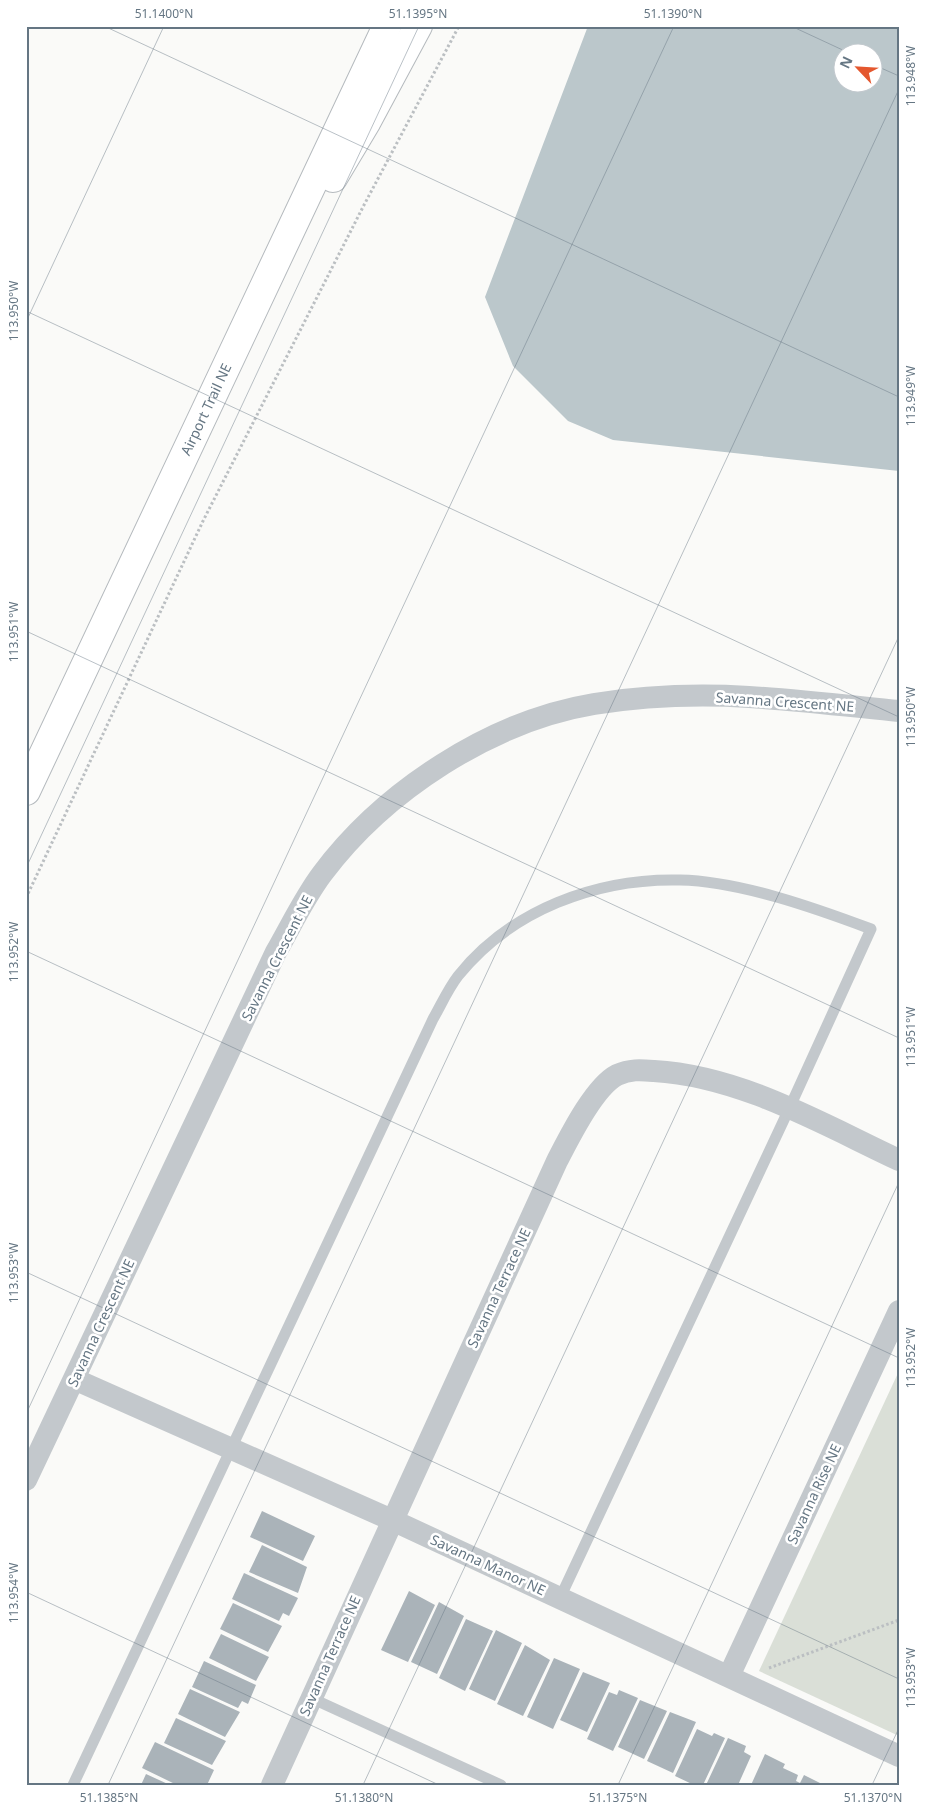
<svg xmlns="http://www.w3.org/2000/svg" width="925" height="1811" font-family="'Noto Sans',sans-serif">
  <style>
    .green { fill: #dadfd7 }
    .water { fill: #bbc7cb; fill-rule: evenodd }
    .building { fill: #aab3b9 }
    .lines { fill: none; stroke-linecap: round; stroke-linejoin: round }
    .primary-casing { stroke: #b5babe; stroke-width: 30 }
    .path { stroke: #bbbfc2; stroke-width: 3; stroke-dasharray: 2.5 2.5; stroke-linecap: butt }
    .lane { stroke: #c3c8cc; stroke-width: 11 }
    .street { stroke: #c3c8cc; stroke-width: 22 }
    .primary { stroke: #fff; stroke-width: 28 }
    .ticks { fill: none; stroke: #657683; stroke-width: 1; stroke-opacity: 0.45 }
    .labels { text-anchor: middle; stroke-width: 5; stroke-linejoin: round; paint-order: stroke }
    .street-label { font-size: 14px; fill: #657683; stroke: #fff }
    .neatline { fill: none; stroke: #657683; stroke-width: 2 }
    .ticks-label { font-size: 12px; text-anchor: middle; fill: #657683 }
  </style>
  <rect width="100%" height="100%" fill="#fafaf8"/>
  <path class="green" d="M899 1371V1736L759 1671Z"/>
  <path class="water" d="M588 26H899V471L613 440 568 421 513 366 485 297ZM842 52H872V82H842Z"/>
  <path class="building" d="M262 1511 315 1536 303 1561 250 1537Z
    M262 1545 307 1567 298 1593 249 1572Z
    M244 1573 298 1598 289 1616 283 1613 279 1621 232 1599Z
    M409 1591 435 1605 408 1662 381 1650Z
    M439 1602 464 1616 437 1674 411 1662Z
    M233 1603 282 1626 268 1652 220 1629Z
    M466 1619 493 1631 465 1691 439 1678Z
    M496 1630 522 1643 495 1701 469 1689Z
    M221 1634 269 1657 256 1681 209 1658Z
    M525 1645 550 1660 523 1716 497 1704Z
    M554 1658 580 1669 553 1729 527 1717Z
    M204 1661 256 1685 248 1704 242 1701 238 1708 192 1687Z
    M583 1672 610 1683 587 1732 560 1720Z
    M190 1689 240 1712 225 1737 178 1714Z
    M619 1690 638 1698 613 1751 587 1739 609 1692 617 1695Z
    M640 1700 667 1711 644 1759 618 1747Z
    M670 1712 696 1722 673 1773 647 1761Z
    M176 1718 226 1741 212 1765 164 1743Z
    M697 1729 712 1736 714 1733 725 1738 703 1785H694L675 1776Z
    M728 1738 746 1746 744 1752 751 1756 738 1785H706Z
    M155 1742 214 1770 207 1785H177L142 1768Z
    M765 1754 785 1764 783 1768 798 1775 796 1781 800 1783 804 1775 824 1785H751Z
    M146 1774 170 1785H141Z"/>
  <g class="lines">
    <defs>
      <g id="primary">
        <path d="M333 178 367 121 418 26"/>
        <path id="s1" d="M26 791 387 26"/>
      </g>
    </defs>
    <use href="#primary" class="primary-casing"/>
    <path class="path" d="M26 898 203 521 364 205 459 26
      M769 1668 899 1620"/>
    <path class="lane" d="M311 1698 501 1785
      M73 1785 433 1019C441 1005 448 989 458 976 511 910 596 878 680 880 739 881 815 908 871 929L789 1109 560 1598"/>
    <path class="street" d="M74 1379 392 1520 899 1756
      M26 1480 276 952C291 926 304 898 322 874 384 791 491 721 594 704 644 696 698 694 749 697 799 700 849 706 899 711
      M729 1676 899 1311
      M272 1785 557 1161C569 1138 594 1087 617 1075 630 1069 641 1070 654 1071 741 1076 822 1124 899 1160"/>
    <use href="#primary" class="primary"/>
  </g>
  <path class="ticks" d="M104 26 899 397M791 26 847 52M872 64 899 76M26 311 899 717M26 322 164 26M26 631 899 1038M26 868 419 26M26 951 899 1358M26 1272 899 1679M26 1414 674 26M26 1592 439 1785M108 1785 899 89M363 1785 899 636M618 1785 899 1182M872 1785 899 1728"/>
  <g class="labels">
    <g class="street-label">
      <text dy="5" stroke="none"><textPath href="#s1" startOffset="422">Airport Trail NE</textPath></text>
      <text transform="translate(785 702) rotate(4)" y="5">Savanna Crescent NE</text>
      <text transform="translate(277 958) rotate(-63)" y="5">Savanna Crescent NE</text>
      <text transform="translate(499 1288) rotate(-65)" y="5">Savanna Terrace NE</text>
      <text transform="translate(101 1323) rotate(-65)" y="5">Savanna Crescent NE</text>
      <text transform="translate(814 1494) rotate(-65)" y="5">Savanna Rise NE</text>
      <text transform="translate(488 1565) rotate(25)" y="5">Savanna Manor NE</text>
      <text transform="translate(330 1656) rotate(-66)" y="5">Savanna Terrace NE</text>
    </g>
  </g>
  <rect width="925" height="1811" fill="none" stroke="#ffffff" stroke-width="55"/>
  <g transform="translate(858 68) rotate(295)"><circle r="24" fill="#ffffff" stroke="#c1c8cd"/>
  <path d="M0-4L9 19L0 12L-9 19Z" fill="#e4572e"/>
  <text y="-8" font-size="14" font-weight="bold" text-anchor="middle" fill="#657683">N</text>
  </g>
  <rect x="28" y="28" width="870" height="1756" class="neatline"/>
  <g class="ticks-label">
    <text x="164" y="18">51.1400°N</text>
    <text x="418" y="18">51.1395°N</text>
    <text x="673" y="18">51.1390°N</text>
    <text transform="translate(911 76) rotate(-90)" y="4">113.948°W</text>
    <text transform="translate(14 311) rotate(-90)" y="4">113.950°W</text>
    <text transform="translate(911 396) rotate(-90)" y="4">113.949°W</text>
    <text transform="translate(14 632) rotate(-90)" y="4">113.951°W</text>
    <text transform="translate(911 717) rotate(-90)" y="4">113.950°W</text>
    <text transform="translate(14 952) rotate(-90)" y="4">113.952°W</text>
    <text transform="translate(911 1037) rotate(-90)" y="4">113.951°W</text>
    <text transform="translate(14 1273) rotate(-90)" y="4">113.953°W</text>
    <text transform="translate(911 1358) rotate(-90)" y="4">113.952°W</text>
    <text transform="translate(14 1593) rotate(-90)" y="4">113.954°W</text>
    <text transform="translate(911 1678) rotate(-90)" y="4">113.953°W</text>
    <text x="109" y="1802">51.1385°N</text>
    <text x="364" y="1802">51.1380°N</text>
    <text x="618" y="1802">51.1375°N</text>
    <text x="873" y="1802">51.1370°N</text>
  </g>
</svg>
